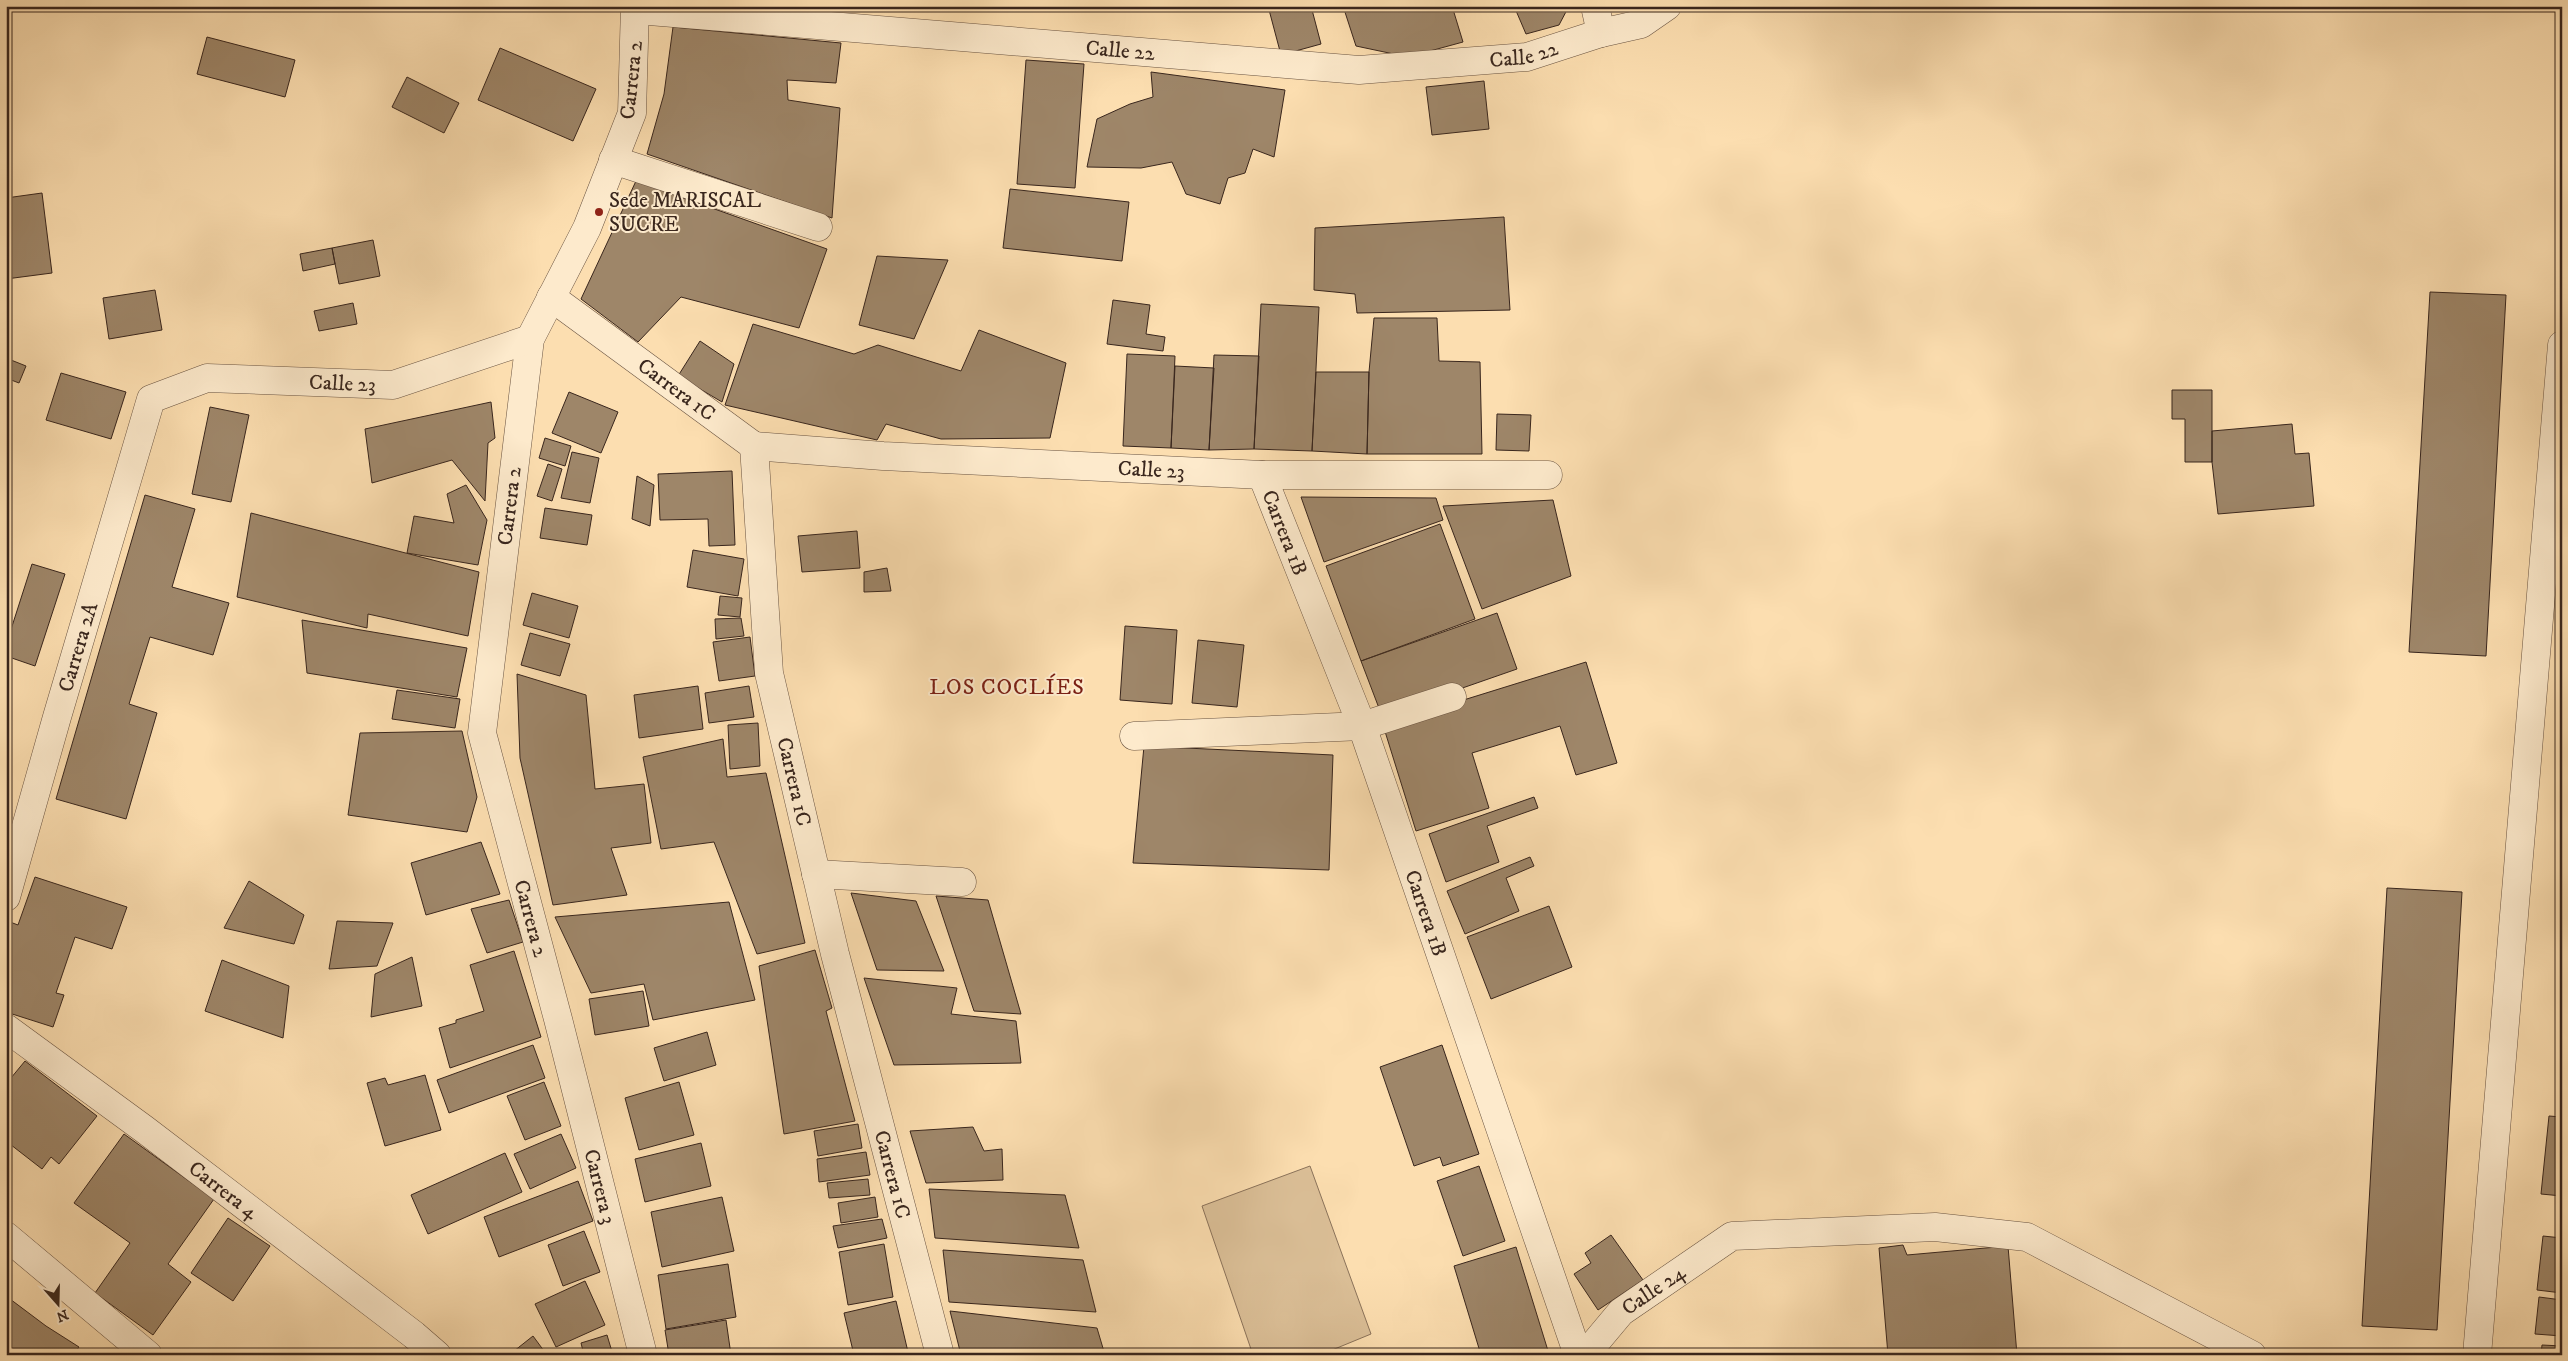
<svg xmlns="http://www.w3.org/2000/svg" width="2568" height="1361" font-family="'IM FELL DW Pica',serif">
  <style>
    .green { fill: #dbbf97; stroke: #8a725a }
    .building { fill: #9e8669; stroke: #39261d }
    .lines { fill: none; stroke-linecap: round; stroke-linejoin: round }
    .minor-casing { stroke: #6a5442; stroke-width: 29 }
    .minor { stroke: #fdeacc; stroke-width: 28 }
    .poi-dot { fill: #8f2418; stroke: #fdeacc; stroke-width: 2 }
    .labels { text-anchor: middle; stroke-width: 4; stroke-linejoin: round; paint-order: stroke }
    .street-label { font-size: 21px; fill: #39261d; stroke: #fdeacc }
    .poi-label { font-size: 21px; fill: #39261d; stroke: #fdeacc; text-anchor: start }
    .neighbourhood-label { font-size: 22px; letter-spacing: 1px; fill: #7a1f14; stroke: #fdeacc }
  </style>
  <rect width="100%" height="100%" fill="#fcdeb0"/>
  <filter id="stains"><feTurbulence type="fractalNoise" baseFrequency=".004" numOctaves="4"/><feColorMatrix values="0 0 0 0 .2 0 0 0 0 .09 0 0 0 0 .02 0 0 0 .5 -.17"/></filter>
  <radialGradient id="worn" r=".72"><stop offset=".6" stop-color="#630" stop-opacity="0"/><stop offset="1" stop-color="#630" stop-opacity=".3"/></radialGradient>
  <path class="green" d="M1310 1166 1371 1334 1320 1355H1253L1202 1206Z"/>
  <path class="building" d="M1268 6H1311L1321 44 1281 55Z
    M1343 6H1452L1463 42 1408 57 1356 46Z
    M1514 6H1569L1559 25 1526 34Z
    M673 27 841 43 836 83 787 80 788 100 840 108 832 218 647 154 664 94Z
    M207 37 295 60 285 97 197 74Z
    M500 48 596 89 573 141 478 100Z
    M1026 60 1084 64 1075 188 1017 184Z
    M1151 72 1285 90 1274 157 1253 149 1245 173 1228 178 1220 204 1186 194 1172 162 1141 168 1087 167 1097 119 1130 104 1153 97Z
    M407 77 459 103 444 133 392 107Z
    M1484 81 1489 129 1432 135 1426 87Z
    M636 181 827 249 799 328 681 297 638 342 581 299Z
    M1010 189 1129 202 1122 261 1003 248Z
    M42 193 52 273 6 279V198Z
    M1504 217 1510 310 1357 313 1355 294 1314 290 1315 228Z
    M373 240 380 276 339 284 332 248Z
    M332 248 335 264 303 271 300 254Z
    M877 256 948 260 914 339 859 325Z
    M155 290 162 330 109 339 103 298Z
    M2430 292 2506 295 2486 656 2409 652Z
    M1113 300 1150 305 1146 334 1165 337 1163 351 1107 344Z
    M353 303 357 324 319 331 314 311Z
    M1261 304 1319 307 1312 451 1254 449Z
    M1374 318H1437L1439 361 1480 362 1482 454H1367L1369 372Z
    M753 324 854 354 878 345 961 371 979 330 1066 363 1050 438 941 439 886 424 877 440 725 405Z
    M700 341 734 364 722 402 678 376Z
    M1127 354 1175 356 1171 448 1123 446Z
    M1214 355 1259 356 1254 449 1209 450Z
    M6 358 26 366 19 383 6 378Z
    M1175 366 1214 368 1209 450 1171 448Z
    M1316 372H1369L1367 454 1312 451Z
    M61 373 126 392 111 439 46 420Z
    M2172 390H2212V462H2185V419H2172Z
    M569 392 618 412 601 453 552 433Z
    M491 402 495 438 488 443 485 501 452 460 372 483 365 429Z
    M210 407 249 415 231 502 192 494Z
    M1497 414 1531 415 1529 451 1496 450Z
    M2292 424 2295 454 2309 453 2314 506 2218 514 2212 462V431Z
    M545 438 571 446 565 466 539 458Z
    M572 452 599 458 590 503 561 498Z
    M548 464 562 469 552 501 537 496Z
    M732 471 735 545 709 546 708 519 660 520 658 474Z
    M637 476 654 485 650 526 632 519Z
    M466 485 487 520 478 565 407 553 414 516 454 523 447 494Z
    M145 495 195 509 172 587 229 603 213 655 150 637 129 704 157 713 126 819 56 799Z
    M1301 497 1436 498 1443 520 1324 562Z
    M1553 500 1571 576 1482 609 1443 506Z
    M545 508 592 515 587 545 540 538Z
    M251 513 479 572 468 636 368 614 367 628 237 597Z
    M1440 524 1475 619 1361 661 1326 566Z
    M857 531 860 568 802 572 798 536Z
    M693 550 744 559 738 596 687 587Z
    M32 564 65 574 35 666 6 656V645Z
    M887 568 891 591 864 592V572Z
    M532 593 578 606 569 638 523 625Z
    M720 596 742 598 740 617 718 615Z
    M1497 613 1517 669 1382 716 1361 661Z
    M741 618 744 636 716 639 715 619Z
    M302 620 467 648 457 697 307 673Z
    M1125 626 1177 630 1172 704 1120 700Z
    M530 633 570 644 560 676 521 665Z
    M750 637 755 676 719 681 713 642Z
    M1198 640 1244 645 1237 707 1192 703Z
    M1586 662 1617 763 1576 775 1560 726 1472 753 1489 808 1416 831 1383 725Z
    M517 674 586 695 595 789 644 784 651 843 611 848 627 895 553 905 520 758Z
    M698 686 703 729 639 738 634 695Z
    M749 686 754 717 709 723 705 693Z
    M397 690 460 699 455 728 392 719Z
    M758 723 760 766 730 769 728 725Z
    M462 731 477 797 467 832 348 815 360 733Z
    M723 739 727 777 766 773 805 943 757 954 714 842 661 849 643 757Z
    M1144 746 1333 755 1329 870 1133 863Z
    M1534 797 1538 808 1487 826 1499 862 1446 882 1429 834Z
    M481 842 500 894 426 915 411 863Z
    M1530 857 1534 866 1506 878 1519 911 1465 934 1447 891Z
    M35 877 127 907 112 949 75 937 56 993 64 995 53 1027 6 1012V933L10 922 18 925Z
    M249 881 304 915 294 944 224 928Z
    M2387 888 2462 892 2437 1330 2362 1326Z
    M851 893 916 901 944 971 877 970Z
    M936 896 988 900 1021 1014 974 1011Z
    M509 900 523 942 487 953 471 909Z
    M729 902 755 1000 653 1020 644 984 591 993 555 917Z
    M1549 906 1572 967 1491 999 1467 937Z
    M337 921 393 923 377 966 329 969Z
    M815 950 832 1008 826 1011 855 1121 784 1134 759 966Z
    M514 951 541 1037 450 1068 439 1028 456 1023V1020L484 1011 470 965Z
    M412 957 422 1006 371 1017 375 974Z
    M222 960 289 986 283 1038 205 1011Z
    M864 978 957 988 951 1014 1016 1021 1021 1063 894 1065Z
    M643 991 649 1026 595 1035 589 999Z
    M707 1032 716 1065 664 1081 654 1048Z
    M533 1045 545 1078 449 1113 437 1080Z
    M1442 1045 1479 1154 1443 1166 1440 1157 1414 1166 1380 1067Z
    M25 1061 97 1116 59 1164 51 1157 42 1169 6 1141V1084Z
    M425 1075 441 1130 385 1146 367 1083 385 1078 388 1085Z
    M544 1082 561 1126 525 1140 507 1096Z
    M679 1082 694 1135 639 1150 625 1098Z
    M2549 1116 2562 1117V1196L2541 1194Z
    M858 1124 862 1148 818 1156 814 1131Z
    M973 1127 984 1151 1002 1149 1003 1180 926 1183 910 1131Z
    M124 1134 214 1199 168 1264 191 1282 153 1335 95 1293 130 1243 74 1203Z
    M561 1134 576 1168 530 1189 514 1154Z
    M701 1143 711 1186 645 1202 635 1159Z
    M866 1152 870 1175 819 1182 817 1159Z
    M505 1153 522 1192 428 1234 411 1195Z
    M1479 1166 1505 1241 1463 1256 1437 1181Z
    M868 1179 870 1195 829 1198 827 1183Z
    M578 1181 593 1221 499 1257 484 1217Z
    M929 1189 1065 1195 1079 1248 935 1238Z
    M722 1197 734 1251 662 1267 651 1212Z
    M875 1197 878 1217 841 1223 838 1203Z
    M228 1218 270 1246 233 1301 191 1273Z
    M882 1219 887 1238 838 1248 833 1226Z
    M584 1231 600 1272 563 1286 548 1245Z
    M1611 1235 1643 1280 1598 1310 1574 1274 1591 1263 1585 1253Z
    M2543 1236 2562 1238V1293L2537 1290Z
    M884 1244 893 1297 848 1305 839 1252Z
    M1903 1245 1907 1255 2008 1246 2017 1355H1888L1879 1248Z
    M1516 1247 1549 1354 1481 1355 1454 1266Z
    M943 1250 1083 1260 1096 1312 949 1302Z
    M728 1264 736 1317 666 1329 658 1275Z
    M585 1281 605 1325 556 1347 535 1304Z
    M6 1296 46 1326 79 1347 73 1355H6Z
    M2539 1297 2562 1300V1336L2535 1334Z
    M896 1301 908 1352 895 1355H854L844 1313Z
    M950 1311 1097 1328 1105 1355H961Z
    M726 1320 731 1355H669L665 1330Z
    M607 1335 613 1355H584L581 1343Z
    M533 1336 547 1355H509Z
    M2542 1345 2562 1346V1355H2541Z"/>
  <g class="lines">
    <defs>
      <g id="minor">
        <path id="s1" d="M635 6 632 113 587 228 530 339 482 733 558 1019 643 1355"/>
        <path d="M1595 6 1601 33"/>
        <path id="s2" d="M637 10 1359 70 1527 57 1601 33 1641 24 1667 6"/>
        <path d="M613 160 818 227"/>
        <path id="s3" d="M551 297 754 446"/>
        <path id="s4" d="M754 446 769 673 835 954 940 1355"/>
        <path id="s5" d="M754 446 883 456 1262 475H1548"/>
        <path id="s6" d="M1262 475 1362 726 1578 1355"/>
        <path d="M1134 736 1362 726 1452 697"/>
        <path d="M816 874 962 882"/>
        <path id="s7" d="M6 897 57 717 151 399 207 378 393 385 530 339"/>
        <path id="s8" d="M6 1028 144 1129 414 1335 437 1355"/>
        <path d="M6 1236 148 1355"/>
        <path id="s9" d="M1585 1355 1621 1312 1732 1236 1935 1227 2027 1237 2252 1355"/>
        <path d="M2477 1355 2562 345"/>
      </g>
    </defs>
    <use href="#minor" class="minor-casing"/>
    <use href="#minor" class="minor"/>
  </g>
  <circle class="poi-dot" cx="599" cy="212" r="5"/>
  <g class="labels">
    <g class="street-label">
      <text dy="7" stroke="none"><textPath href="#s2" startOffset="485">Calle 22</textPath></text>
      <text dy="7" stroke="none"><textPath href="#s2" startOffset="890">Calle 22</textPath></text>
      <text transform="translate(631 80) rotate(-84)" y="7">Carrera 2</text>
      <text dy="7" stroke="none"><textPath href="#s7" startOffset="714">Calle 23</textPath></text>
      <text dy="7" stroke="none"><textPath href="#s3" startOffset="156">Carrera 1C</textPath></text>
      <text dy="7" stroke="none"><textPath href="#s5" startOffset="398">Calle 23</textPath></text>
      <text transform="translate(509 506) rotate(-83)" y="7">Carrera 2</text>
      <text dy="7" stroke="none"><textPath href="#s6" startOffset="62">Carrera 1B</textPath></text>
      <text dy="7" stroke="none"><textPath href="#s7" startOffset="260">Carrera 2A</textPath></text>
      <text dy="7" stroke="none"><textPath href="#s4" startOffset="339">Carrera 1C</textPath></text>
      <text dy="7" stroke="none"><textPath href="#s6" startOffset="468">Carrera 1B</textPath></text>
      <text dy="7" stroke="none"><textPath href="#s1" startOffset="944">Carrera 2</textPath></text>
      <text dy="7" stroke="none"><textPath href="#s4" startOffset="744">Carrera 1C</textPath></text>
      <text dy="7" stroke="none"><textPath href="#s1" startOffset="1221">Carrera 3</textPath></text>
      <text dy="7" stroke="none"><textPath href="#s8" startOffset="271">Carrera 4</textPath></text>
      <text dy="7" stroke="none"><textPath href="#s9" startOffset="95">Calle 24</textPath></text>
    </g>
    <g class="poi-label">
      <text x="609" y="207">Sede MARISCAL<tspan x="609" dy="24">SUCRE</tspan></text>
    </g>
    <g class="neighbourhood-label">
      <text x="1007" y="694">LOS COCLÍES</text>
    </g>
  </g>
  <rect width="2568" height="1361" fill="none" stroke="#fcdeb0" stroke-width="25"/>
  <rect x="8" y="8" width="2553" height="1346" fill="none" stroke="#39261d" stroke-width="2.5"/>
  <rect x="12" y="12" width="2543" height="1336" fill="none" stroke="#39261d"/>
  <g transform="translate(58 1304) rotate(160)" stroke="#fdeacc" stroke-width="4" paint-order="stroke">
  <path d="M0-4L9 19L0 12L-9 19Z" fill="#39261d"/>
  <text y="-8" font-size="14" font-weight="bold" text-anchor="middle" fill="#39261d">N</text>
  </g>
  <rect width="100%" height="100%" filter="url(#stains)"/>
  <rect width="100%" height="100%" fill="url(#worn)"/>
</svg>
